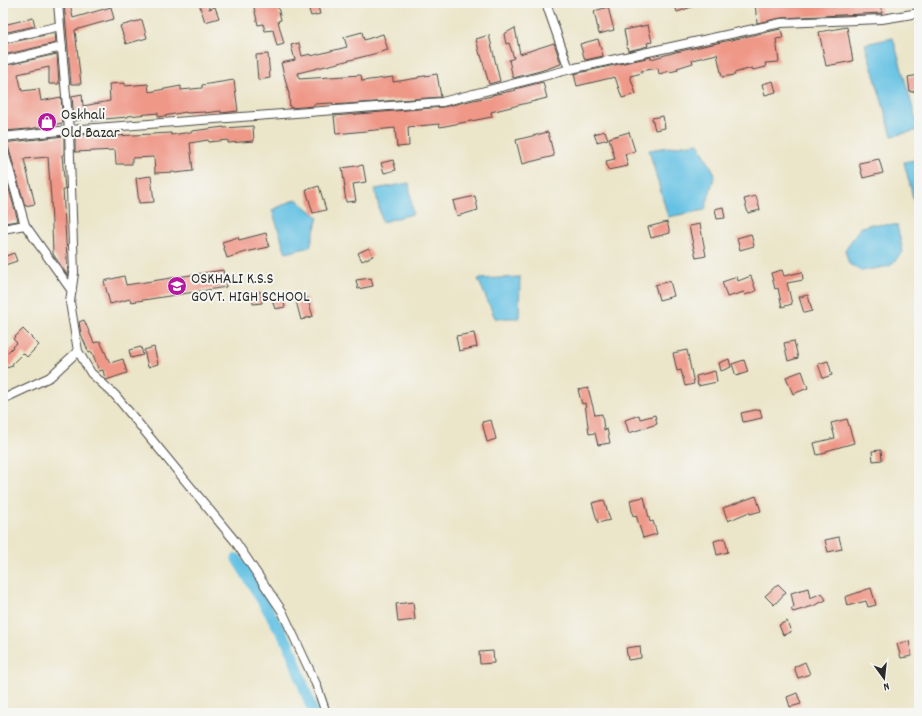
<svg xmlns="http://www.w3.org/2000/svg" width="922" height="716" font-family="Dekko,sans-serif">
  <style>
    .water { fill: #66c2e4; stroke: #487688 }
    .lines { fill: none; stroke-linecap: round; stroke-linejoin: round }
    .canal { stroke: #66c2e4; stroke-width: 11 }
    .building { fill: #ef9888 }
    .street-casing { stroke: #484743; stroke-width: 10 }
    .street { stroke: #fff; stroke-width: 8 }
    .labels { text-anchor: middle; stroke-width: 4; stroke-linejoin: round; paint-order: stroke }
    .poi-label { font-size: 16px; fill: #2b2b2b; stroke: #f6f6f2; text-anchor: start }
  </style>
  <rect width="100%" height="100%" fill="#f6f6f2"/>
  <filter id="ink" filterUnits="userSpaceOnUse"><feTurbulence type="fractalNoise" baseFrequency=".025" numOctaves="2"/><feDisplacementMap in="SourceGraphic" scale="8" xChannelSelector="R" yChannelSelector="G"/><feConvolveMatrix kernelMatrix="1 2 1 2 8 2 1 2 1" color-interpolation-filters="sRGB"/></filter>
  <filter id="wash" filterUnits="userSpaceOnUse"><feTurbulence type="fractalNoise" baseFrequency=".012" numOctaves="4" result="noise"/><feDisplacementMap in="SourceGraphic" scale="16" xChannelSelector="R" yChannelSelector="G"/><feGaussianBlur stdDeviation="0.9" result="paint"/><feColorMatrix in="noise" values="0 0 0 0 0 0 0 0 0 0 0 0 0 0 0 0 0 1.4 0 .05"/><feComposite in="paint" operator="in"/></filter>
  <g filter="url(#wash)">
    <rect width="100%" height="100%" fill="#ebe5c9"/>
    <path class="water" d="M893 38 919 130 892 136 865 44Z
      M698 143 715 174 705 210 668 217 649 150Z
      M919 159V213H917L904 162Z
      M409 183 413 214 382 222 375 189Z
      M296 199 318 217 310 247 286 253 272 210Z
      M871 224 897 225 903 252 890 266 861 271 849 264 845 250 860 228Z
      M520 277 519 318H495L478 279Z"/>
    <g class="lines">
      <path class="canal" d="M237 559 289 645 313 713"/>
    </g>
    <g id="blocks">
      <path class="building" d="M64 3H70L73 18 111 7 114 19 75 30 81 84H71Z
        M199 3H208L209 9 215 7 219 18 205 22Z
        M253 3H277L281 20 278 21 284 44 277 46 273 30 265 31 263 24 258 25Z
        M307 3H317L320 14 311 16Z
        M674 3H699L700 4 677 12Z
        M755 3H880L882 13 781 18 757 23Z
        M608 7 614 30 599 34 594 11Z
        M33 18 35 26 3 33V25Z
        M142 20 147 38 126 44 120 26Z
        M648 25 652 42 647 43 648 46 628 51 624 30Z
        M847 27 853 61 826 66 819 32Z
        M515 28 520 54 554 43 561 64 540 71 513 78 509 60 514 58 509 43 506 44 504 34Z
        M781 29 783 38 776 39 779 62 765 63 766 67 753 70 752 68 734 73 735 75 722 77 717 54 692 60 693 63 677 68 678 70 670 72V71L659 74 658 68 641 71 642 73 630 76 636 94 622 98 615 77 577 86 574 74 651 57V59L676 52Z
        M362 32 364 40 383 34 388 50 366 56 298 73 299 79 361 75 362 81 393 77V82L418 78V77L437 74 441 97 333 105V103L314 104V106L290 108 289 94 281 63 295 60 291 45 299 43 302 56 311 54V56L347 47 344 37Z
        M55 33 56 43 3 55V44Z
        M489 35 500 81 489 84 481 55H480L476 39Z
        M598 39 603 56 585 60 580 44Z
        M57 54 59 84H49V67L18 74 22 91 39 89 41 101 61 97 63 123 29 129 3 131V66Z
        M268 54 270 78 258 80 256 55Z
        M919 75V91L910 92 908 77Z
        M234 80 238 111 221 113V111L205 113V112L186 113V112L158 117V113L128 116V117L104 119 92 121 91 118 74 121 72 96 82 94 83 106 110 101 109 84 125 83V86L148 84 149 92 181 86V90L202 88V85Z
        M773 81 776 92 765 95 762 84Z
        M543 82 547 98 491 112 492 117 440 127 439 124 408 127 409 146 397 147 395 128 336 134 334 116 443 107 474 100 492 96V95L516 90 515 89Z
        M663 116 665 128 655 130 652 118Z
        M253 126 254 141 228 143V140L209 142 208 140 190 143 193 171 175 173 174 172 155 173 154 157 132 158V164H116L115 150 75 152V135L95 134V137L153 134H152L171 133V135L192 132V131L224 127V128Z
        M605 131 608 139 597 142 594 134Z
        M548 132 554 156 522 164 516 140Z
        M629 132 635 151 625 154 628 166 608 170 606 161 615 159 609 138Z
        M64 136V155H62L65 189H63L68 276 53 254 51 199 48 157 24 159 35 204 25 206 8 146 7 144 3 143Z
        M879 159 883 173 863 178 859 163Z
        M393 160 396 170 384 173 381 163Z
        M363 165 366 182 353 184 356 201 346 202 344 187H345L342 168Z
        M3 168 18 221 3 223Z
        M151 176 154 202 139 203 136 178Z
        M319 186 326 210 313 213 306 190Z
        M475 196 478 210 457 216 453 201Z
        M756 196 760 210 748 213 744 199Z
        M723 207 725 218 717 219 715 209Z
        M667 222 670 233 651 238 648 227Z
        M700 224 706 256 696 258 689 226Z
        M266 233 269 247 246 252 227 258 222 242 238 237 239 240Z
        M751 234 754 246 740 250 737 238Z
        M369 248 373 256 362 261 358 253Z
        M14 253 17 261 5 265 3 257Z
        M223 270 226 287 131 302 130 299 110 304 104 281 124 276 126 285Z
        M782 270 784 276 802 272 803 280 787 283 792 304 782 307 778 288 775 289 771 273Z
        M751 276 756 291 745 295 744 292 727 297 722 282 737 277 738 281Z
        M371 278 373 286 358 289 356 280Z
        M670 281 674 296 659 300 655 285Z
        M252 292H261L262 303 253 304Z
        M808 295 812 311 804 313 799 297Z
        M283 296 285 307 275 309 272 299Z
        M307 297 313 316 301 320 296 301Z
        M84 320 94 343 100 341 110 363 123 359 127 373 106 380 105 379 103 370 99 371 92 352 89 353 81 334 79 322Z
        M23 329 39 345 27 357 23 353 12 364 13 366 6 368 3 357 17 343 13 339Z
        M474 333 477 347 459 351 456 336Z
        M794 341 798 358 788 361 784 343Z
        M141 347 143 355 131 358 129 350Z
        M154 347 158 364 148 367 144 350Z
        M687 350 694 384 685 386 681 370 677 371 673 353Z
        M729 359 731 367 721 371 719 363Z
        M744 360 748 372 736 376 732 364Z
        M828 361 832 375 823 378 818 364Z
        M715 371 717 382 698 386 696 376Z
        M802 371 808 388 793 394 786 377Z
        M588 388 595 415 602 414 604 430 607 429 610 443 598 445 595 433 589 434 585 403 582 404 578 390Z
        M760 409 762 418 743 422 741 413Z
        M639 415 640 419 655 415 657 424 629 433 625 420Z
        M847 419 854 443 826 451V453L817 455 814 443 835 438 831 423Z
        M491 420 496 439 487 442 482 422Z
        M881 450 882 460 873 461 872 451Z
        M756 496 761 511 750 514 749 512 728 521 723 508Z
        M644 497 650 522 653 521 657 534 643 538 636 515 633 516 630 500Z
        M604 500 610 520 598 523 592 503Z
        M839 537 842 549 828 552 825 540Z
        M725 538 728 552 717 555 714 541Z
        M778 584 786 592 774 605 765 596Z
        M808 588 810 598 822 593 826 600 813 606 793 612 791 609 794 607 791 593Z
        M871 588 876 605 868 607 866 601 847 606 845 597Z
        M413 602 415 620 398 622 396 604Z
        M787 621 791 632 783 635 779 625Z
        M909 641 912 656 901 658 897 644Z
        M640 646 641 658 628 660 626 648Z
        M493 651 494 663 480 664 479 652Z
        M805 662 810 674 798 678 794 667Z
        M797 693 801 704 790 707 787 697Z"/>
    </g>
  </g>
  <g filter="url(#ink)">
    <use href="#blocks" fill-opacity="0" stroke="#484743" stroke-width="1"/>
    <g class="lines">
      <defs>
        <path id="street" d="M58 3 69 130 74 273 70 302 78 351 91 373 115 395 235 541 282 611 316 684 326 713
          M546 3 569 69
          M3 39 60 26
          M3 61 62 47
          M3 137 69 130 442 102 575 68 781 23 882 19 919 13
          M3 148 25 225 72 291
          M3 229 25 225
          M3 399 50 377 78 351"/>
      </defs>
      <use href="#street" class="street-casing"/>
      <use href="#street" class="street"/>
    </g>
  </g>
  <defs>
    <symbol id="shop-disc" viewBox="-11 -11 22 22"><circle r="9.5" fill="#b5179e" stroke="#f6f6f2"/><path d="M-5-2.5h2.3a2.7 3.5 0 0 1 5.4 0H5L5.5 6h-11ZM-1.5-2.5h3a1.5 2.3 0 0 0-3 0Z" fill="#fff"/></symbol>
    <symbol id="school-disc" viewBox="-11 -11 22 22"><circle r="9.5" fill="#b5179e" stroke="#f6f6f2"/><path d="M0-5L7-2L0 1L-7-2ZM-4 1L0 2.5L4 1V4Q0 6-4 4Z" fill="#fff"/></symbol>
  </defs>
  <g fill-rule="evenodd">
    <use href="#shop-disc" x="36" y="111" width="22" height="22"/>
    <use href="#school-disc" x="166" y="275" width="22" height="22"/>
  </g>
  <g class="labels">
    <g class="poi-label">
      <text x="61" y="119">Oskhali<tspan x="61" dy="18">Old Bazar</tspan></text>
      <text x="191" y="283">OSKHALI K.S.S<tspan x="191" dy="18">GOVT. HIGH SCHOOL</tspan></text>
    </g>
  </g>
  <rect width="922" height="716" fill="none" stroke="#f6f6f2" stroke-width="16"/>
  <g transform="translate(884 678) rotate(165)" stroke="#f6f6f2" stroke-width="3" paint-order="stroke">
  <path d="M0-3L7 15L0 10L-7 15Z" fill="#2b2b2b"/>
  <text y="-6" font-size="11" font-weight="bold" text-anchor="middle" fill="#2b2b2b">N</text>
  </g>
</svg>
